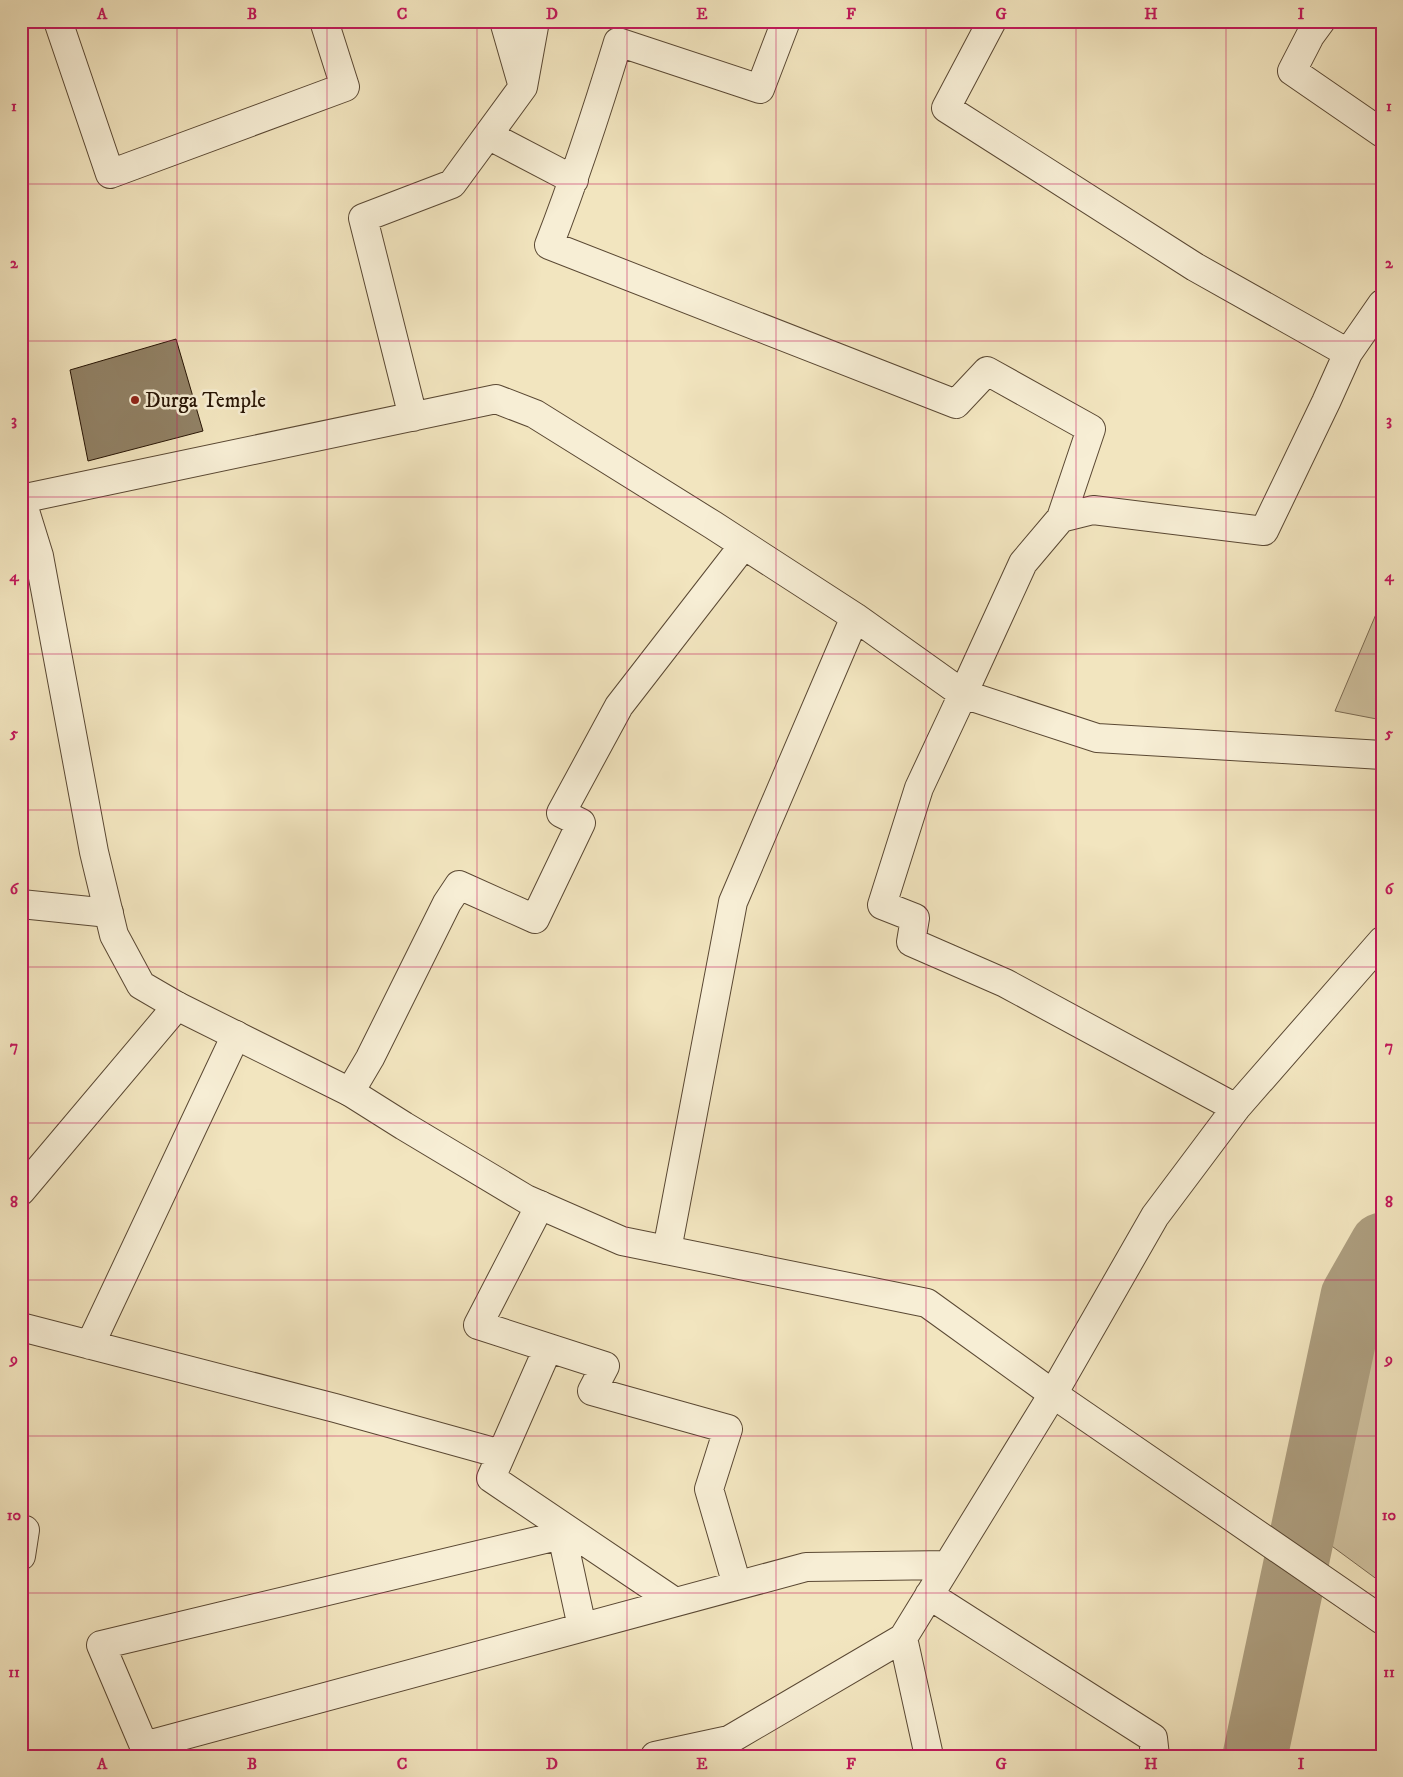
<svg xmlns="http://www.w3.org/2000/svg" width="1403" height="1777" font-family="'IM FELL DW Pica',serif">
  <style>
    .green { fill: #cfc19f; stroke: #7b6a52 }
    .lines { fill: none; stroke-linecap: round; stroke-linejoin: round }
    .river { stroke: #ad9e7f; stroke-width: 65 }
    .building { fill: #918165; stroke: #271404 }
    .minor-casing { stroke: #5a4833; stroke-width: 30 }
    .tertiary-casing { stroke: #5a4833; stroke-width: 30 }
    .minor { stroke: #f7eed5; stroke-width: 28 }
    .tertiary { stroke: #f7eed5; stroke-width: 28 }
    .grid { fill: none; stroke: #c2185b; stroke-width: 1; stroke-opacity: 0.55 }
    .poi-dot { fill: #8f2418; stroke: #f7eed5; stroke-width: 2 }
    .labels { text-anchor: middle; stroke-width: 5; stroke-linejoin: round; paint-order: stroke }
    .poi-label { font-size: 21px; fill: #271404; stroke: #f7eed5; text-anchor: start }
    .neatline { fill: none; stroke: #c2185b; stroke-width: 2 }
    .grid-label { font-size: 16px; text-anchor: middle; font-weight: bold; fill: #c2185b }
  </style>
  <rect width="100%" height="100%" fill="#f2e5bf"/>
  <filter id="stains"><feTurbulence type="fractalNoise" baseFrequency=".004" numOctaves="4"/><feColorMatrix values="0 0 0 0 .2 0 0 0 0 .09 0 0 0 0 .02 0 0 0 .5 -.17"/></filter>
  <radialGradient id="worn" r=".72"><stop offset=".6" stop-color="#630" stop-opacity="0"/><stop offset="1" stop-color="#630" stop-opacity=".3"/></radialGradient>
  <path class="green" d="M1382 600V720L1335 711Z
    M1382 1309V1583L1329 1544 1378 1316Z"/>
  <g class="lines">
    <path class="river" d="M1255 1756 1353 1296 1382 1245"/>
  </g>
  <path class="building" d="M176 339 203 431 88 461 70 370Z"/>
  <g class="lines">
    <defs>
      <path id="minor" d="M58 21 110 174 345 87 324 21
        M504 21 521 80
        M786 21 760 89 618 42C597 111 575 178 549 245L956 404 987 371 1091 429 1061 518
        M992 21 946 108 1195 267 1348 353
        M1321 21 1310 36 1292 71 1382 133
        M488 135 574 180
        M413 417 363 218 452 184 523 87 535 21
        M21 499 496 399 535 414 713 525 855 617 963 694 1023 563 1061 518 1093 510 1264 531 1326 402 1348 353 1382 304
        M21 904 109 913
        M350 1092 370 1058 447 903 459 885 535 919 581 823 561 813 619 706 743 546
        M1236 1108 1005 983 911 942 915 918 882 905 919 788 963 694 1097 738 1382 755
        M21 1191 177 1006
        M540 1205 478 1325 605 1366 592 1391 728 1429 709 1489 737 1585
        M667 1250 733 902 855 617
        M21 1327 335 1408 501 1454
        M90 1345 236 1035
        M548 1348 491 1478 675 1602
        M21 1530H25L21 1556
        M929 1595 1153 1738 1155 1756
        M903 1638 929 1756
        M144 1746 101 1645 562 1535 582 1627
        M146 1756 144 1746 806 1567 947 1565
        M655 1756 729 1740 903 1638 1053 1394 1155 1216 1236 1108 1382 941"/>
      <path id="tertiary" d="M21 498 39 556 94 852 114 935 141 985 177 1006 350 1092 404 1126 526 1199 622 1241 927 1303 1053 1394 1382 1620"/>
    </defs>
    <use href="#minor" class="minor-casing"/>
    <use href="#tertiary" class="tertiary-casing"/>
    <use href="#minor" class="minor"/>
    <use href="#tertiary" class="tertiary"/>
  </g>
  <path class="grid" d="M177 21V1756M327 21V1756M477 21V1756M627 21V1756M776 21V1756M926 21V1756M1076 21V1756M1226 21V1756M21 184H1382M21 341H1382M21 497H1382M21 654H1382M21 810H1382M21 967H1382M21 1123H1382M21 1280H1382M21 1436H1382M21 1593H1382"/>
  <circle class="poi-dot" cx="135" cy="400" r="5"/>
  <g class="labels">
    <g class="poi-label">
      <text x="145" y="407">Durga Temple</text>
    </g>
  </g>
  <rect width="1403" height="1777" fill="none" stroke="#f2e5bf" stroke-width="55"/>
  <rect x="28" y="28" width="1348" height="1722" class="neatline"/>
  <g class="grid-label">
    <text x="102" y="19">A</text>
    <text x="252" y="19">B</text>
    <text x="402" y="19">C</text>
    <text x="552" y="19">D</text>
    <text x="702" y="19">E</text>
    <text x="851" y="19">F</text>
    <text x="1001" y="19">G</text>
    <text x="1151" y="19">H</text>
    <text x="1301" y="19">I</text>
    <text x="14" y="111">1</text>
    <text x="1389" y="111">1</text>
    <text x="14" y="268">2</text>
    <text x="1389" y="268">2</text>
    <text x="14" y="425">3</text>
    <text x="1389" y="425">3</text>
    <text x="14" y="581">4</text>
    <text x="1389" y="581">4</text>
    <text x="14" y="738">5</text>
    <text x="1389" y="738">5</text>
    <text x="14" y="894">6</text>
    <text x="1389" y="894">6</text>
    <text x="14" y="1051">7</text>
    <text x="1389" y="1051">7</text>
    <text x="14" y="1207">8</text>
    <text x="1389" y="1207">8</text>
    <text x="14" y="1364">9</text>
    <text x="1389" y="1364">9</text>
    <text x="14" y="1520">10</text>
    <text x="1389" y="1520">10</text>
    <text x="14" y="1677">11</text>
    <text x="1389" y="1677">11</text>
    <text x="102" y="1769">A</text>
    <text x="252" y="1769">B</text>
    <text x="402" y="1769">C</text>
    <text x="552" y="1769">D</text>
    <text x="702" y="1769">E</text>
    <text x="851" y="1769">F</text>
    <text x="1001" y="1769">G</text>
    <text x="1151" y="1769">H</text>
    <text x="1301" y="1769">I</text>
  </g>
  <rect width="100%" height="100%" filter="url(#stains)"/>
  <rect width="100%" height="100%" fill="url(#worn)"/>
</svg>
